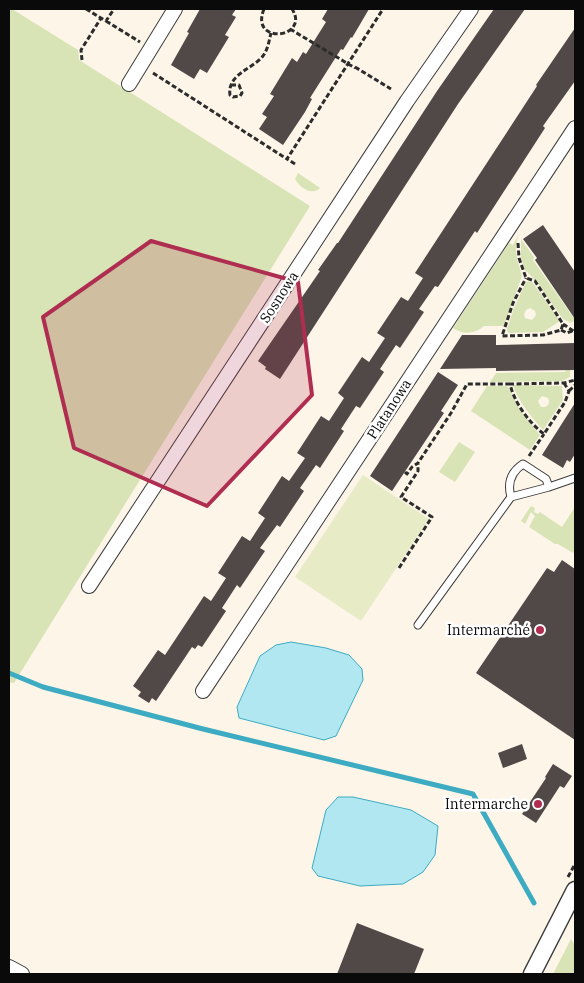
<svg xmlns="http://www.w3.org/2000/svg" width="584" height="983" font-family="'IBM Plex Serif',serif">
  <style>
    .green { fill: #d8e4b5; fill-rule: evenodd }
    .pitch { fill: #e7ecc6 }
    .water { fill: #b1e7f1; stroke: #3dabc2 }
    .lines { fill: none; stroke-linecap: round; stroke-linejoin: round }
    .stream { stroke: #3dabc2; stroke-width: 5 }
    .building { fill: #514947 }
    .service-casing { stroke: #3d3d3d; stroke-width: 9 }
    .minor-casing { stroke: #3d3d3d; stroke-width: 16 }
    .tertiary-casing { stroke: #3d3d3d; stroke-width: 19 }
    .path { stroke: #2c2c2c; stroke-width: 3; stroke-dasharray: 5 2.5; stroke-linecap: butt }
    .service { stroke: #fff; stroke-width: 7 }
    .minor { stroke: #fff; stroke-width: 14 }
    .tertiary { stroke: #fff; stroke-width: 16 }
    .marked { fill: #ae2d50; fill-opacity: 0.2; stroke: #ae2d50; stroke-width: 4; stroke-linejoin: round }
    .poi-dot { fill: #ae2d50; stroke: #fff; stroke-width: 2 }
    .labels { text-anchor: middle; stroke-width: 5; stroke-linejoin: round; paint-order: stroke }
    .street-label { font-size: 14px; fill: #0a0a0a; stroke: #fff }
    .poi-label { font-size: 14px; fill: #0a0a0a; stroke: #fff; text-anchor: end }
  </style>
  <rect width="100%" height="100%" fill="#fdf5e8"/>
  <path class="green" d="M9 9H12L78 50 79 60 310 206 14 683 9 682Z
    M298 173 320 188C312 196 300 188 295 179Z
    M519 234 517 240 516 250 517 259 522 276 504 326H484C475 334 463 335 453 328L509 243 513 245Z
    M521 239 534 257 533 260 573 317 575 316V320L571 323 563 319 536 281 525 270 521 258Z
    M529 281 533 283 560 321 543 332 508 333 507 329 514 308 526 282ZM530 308 535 311 536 315 532 320 525 318 524 314 526 310Z
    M566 369H570V377L562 381 490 382 496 373 565 372Z
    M514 385 562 386 563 400 543 430C531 417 520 403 513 386ZM542 396 548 398C550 403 549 405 545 407H541L538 401Z
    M487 386H506L508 387 521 412 540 435 530 450 471 411Z
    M459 442 475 452 455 482 439 472Z
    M531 506 535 508 534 512 538 514 540 512 562 527 575 507V549L573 553 558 544H555L529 527 535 516 531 512 525 524 521 521Z
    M571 939 575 945V974H553Z"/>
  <path class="pitch" d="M363 475 429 519 361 621 295 577Z"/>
  <path class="water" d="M291 642 326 648 349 655 362 669 363 680 336 736 324 740 239 718 237 707 260 656 276 645Z
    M338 797H353L411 810 438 826 435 855 423 872 403 884 360 886 318 876 312 868 326 810Z"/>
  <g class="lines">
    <path class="stream" d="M9 673 43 687 203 729 473 794 534 903"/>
  </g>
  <path class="building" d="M200 9H236L232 15 236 17 225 35 229 37 207 73 200 69 194 79 171 65 189 33 187 32Z
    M328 9H369L352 38 351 37 343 50 341 49 310 98 312 99 305 112 283 145 259 129 267 117 262 114 274 96 270 94 292 58 297 62 303 52 306 54 326 22 322 19Z
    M494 9H525L458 104 280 379 265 369 266 367 258 361 320 271 318 270 337 243H338L437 91Z
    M575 28V81L543 126 545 128 477 233 475 231 438 287 435 286 419 309 424 312 400 348 396 345 380 369 384 372 360 408 356 406 341 429 344 431 320 468 316 465 300 488 304 491 280 527 277 525 260 548 265 551 240 588 237 585 222 608 226 611 202 647 198 645 195 649 192 647 156 701 152 698 149 703 138 696 141 692 133 686 158 650 165 655 204 596 211 601 226 578 218 573 242 536 250 541 265 518 258 513 282 476 289 481 305 458 297 453 321 416 329 421 344 398 338 393 362 357 369 362 385 338 377 333 401 297 408 301 423 278 415 273 537 86 536 85Z
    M543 225 575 272V319L535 260 537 258 523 239Z
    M462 335H496V345L575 343V370L496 371V368L440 369Z
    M438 372 458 385 441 411 444 413 392 491 370 476Z
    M575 403V454L570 462 567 460 563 468 542 455Z
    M562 560 575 569V740L476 673 547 568 554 572Z
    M522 744 527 759 503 768 498 753Z
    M553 764 572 776 564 788 560 786 536 823 522 814 546 778 545 777Z
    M357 923 424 949 414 974H337Z"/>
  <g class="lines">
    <defs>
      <path id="service" d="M511 497C507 483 511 472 523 464L546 479 549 487
        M418 625 511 497 549 487 575 478"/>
      <path id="minor" d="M129 84 175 9
        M89 586 407 101 471 9
        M203 691 575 128
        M9 967 22 974"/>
      <path id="tertiary" d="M532 974 575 890"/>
    </defs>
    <use href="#service" class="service-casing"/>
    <use href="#minor" class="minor-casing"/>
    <use href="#tertiary" class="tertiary-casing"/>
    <path class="path" d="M86 9 106 21 114 9
      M264 9C249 46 311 38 292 9
      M106 21 140 42
      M290 29 355 68
      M82 60 81 50 101 18
      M355 67 391 89
      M153 73 287 159
      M231 85H239L242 93 240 96 233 97 230 95C227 74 253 69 263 56 268 49 269 41 271 33
      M295 164 287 159 383 9
      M518 243 519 258 526 278 535 281 561 321 563 324 561 330 543 335 502 336 513 303 526 278
      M563 324 575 332
      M561 330 567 333 572 331
      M564 383 569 391 565 402 544 434C529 423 514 402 510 384L564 383 575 380
      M569 391 575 385
      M529 456 544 434
      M405 472 407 474 412 467 418 463 451 413 467 384H510
      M399 568 432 517 401 497 418 471V464
      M568 877 575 864"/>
    <use href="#service" class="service"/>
    <use href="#minor" class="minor"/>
    <use href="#tertiary" class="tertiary"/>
  </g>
  <path class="marked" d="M151 241 298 282 312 395 207 506 74 448 43 317Z"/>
  <g class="poi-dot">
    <circle cx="540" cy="630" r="5"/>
    <circle cx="538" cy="804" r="5"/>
  </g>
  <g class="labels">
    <g class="street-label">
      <text transform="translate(279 297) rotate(-57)" y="5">Sosnowa</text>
      <text transform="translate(389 409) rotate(-57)" y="5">Platanowa</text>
    </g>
    <g class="poi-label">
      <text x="530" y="635">Intermarché</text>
      <text x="528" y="809">Intermarche</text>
    </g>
  </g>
  <rect width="584" height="983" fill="none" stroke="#0a0a0a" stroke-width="20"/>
</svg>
